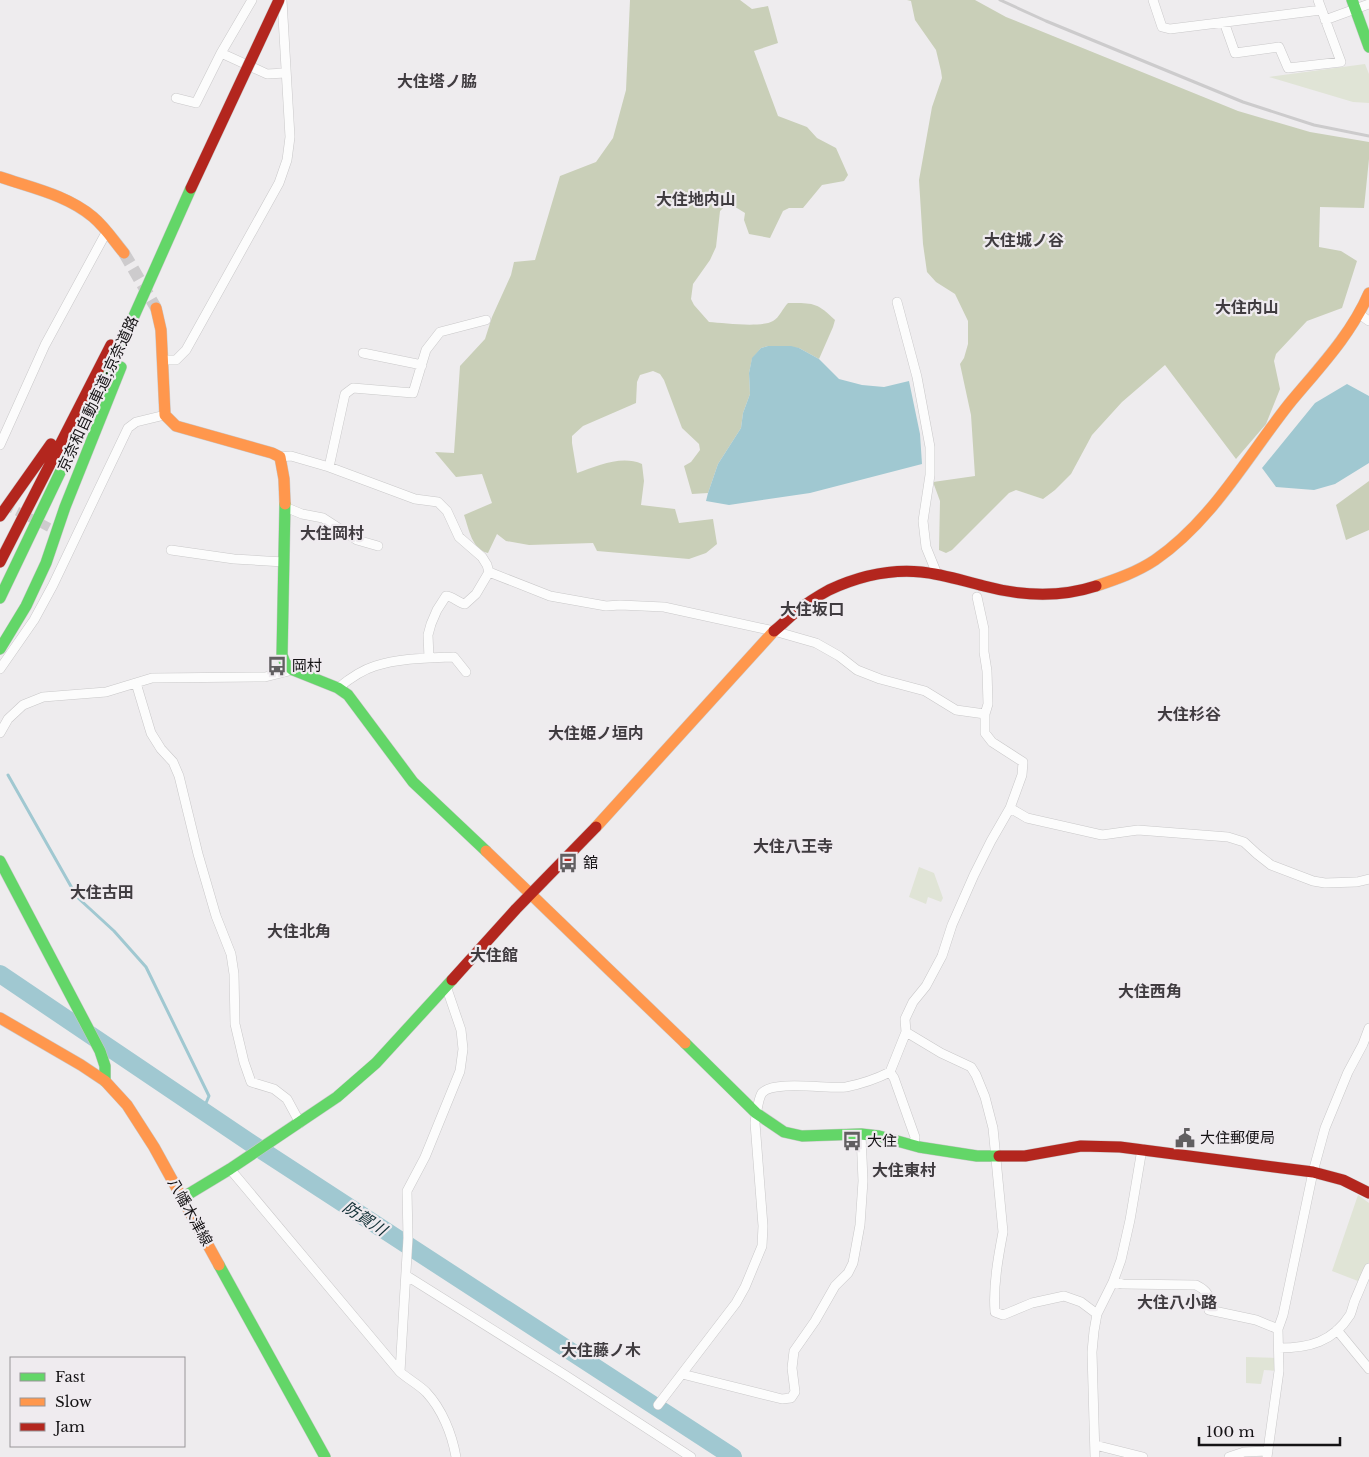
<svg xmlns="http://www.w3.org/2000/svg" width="1369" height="1457" font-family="'Libre Baskerville','Noto Sans JP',serif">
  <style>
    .green { fill: #e0e4d6 }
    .forest { fill: #c9cfb8 }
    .water { fill: #a0c8d1 }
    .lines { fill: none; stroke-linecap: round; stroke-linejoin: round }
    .stream { stroke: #a0c8d1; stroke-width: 3 }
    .river { stroke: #a0c8d1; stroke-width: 18 }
    .street-tunnel { stroke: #cdcbcd; stroke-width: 9; stroke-dasharray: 9 4.5; stroke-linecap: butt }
    .secondary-tunnel { stroke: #cdcbcd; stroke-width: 12; stroke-dasharray: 12 6; stroke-linecap: butt }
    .street-casing { stroke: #c9c8c9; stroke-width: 10 }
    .fast-casing { stroke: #c9c8c9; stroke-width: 12 }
    .slow-casing { stroke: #c9c8c9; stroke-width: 12 }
    .jam-casing { stroke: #c9c8c9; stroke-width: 12 }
    .street { stroke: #fcfcfc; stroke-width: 9 }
    .fast { stroke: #63d668; stroke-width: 11 }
    .slow { stroke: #ff974d; stroke-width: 11 }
    .jam { stroke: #b3261e; stroke-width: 11 }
    .rail { stroke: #cccbcc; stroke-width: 3 }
    .jam-bridge-casing { stroke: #cac9ca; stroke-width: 12; stroke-linecap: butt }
    .jam-bridge { stroke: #b3261e; stroke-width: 11 }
    .labels { text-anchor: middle; stroke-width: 4.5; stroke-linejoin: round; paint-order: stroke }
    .street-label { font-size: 15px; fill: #151315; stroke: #efebef }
    .poi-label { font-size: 15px; fill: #151315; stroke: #efebef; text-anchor: start }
    .neighbourhood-label { font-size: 16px; font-weight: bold; fill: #403c40; stroke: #efebef }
    .water-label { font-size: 16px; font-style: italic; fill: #112f35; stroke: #efebef }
  </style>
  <rect width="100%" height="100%" fill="#eeecee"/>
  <path class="green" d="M1365 64 1369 74V103L1353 102 1269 77Z
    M919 867 934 873 943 898 941 902 928 897 926 904 909 897Z
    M1358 1195 1369 1203V1268L1363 1283 1332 1271Z
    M1246 1357 1279 1358V1371L1264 1370 1261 1384 1246 1383Z"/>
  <path class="forest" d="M630 0H740L752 9 768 6 778 43 754 51 778 116 807 127 817 138 836 148 848 175 844 181 822 185 803 208H789L783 211 770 238 749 234 744 220 745 213 732 205 725 206 720 211 716 247 710 260 693 284 691 299 694 305 709 322C724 323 761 328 773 321 779 318 783 308 788 303 812 303 817 302 835 320L833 327 819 359 799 348 768 346 761 348 752 359 749 373 750 394 743 413 741 428 718 464 708 493 692 494 684 466 691 462 700 450 699 444 682 428 664 380 660 374 653 371 640 375 637 382 636 403 583 426 572 436V443L577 473C598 466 621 455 642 464L644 481 641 505 675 509 679 523 713 519 717 544 706 553 689 559 597 551 593 543 529 545 506 541 497 534 488 553C472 550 469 529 464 515L492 503 482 474 456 477 435 452 454 453 460 366 485 339 492 317 511 275 514 262 535 260 560 176 596 162 613 138 626 90Z
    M907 0H975L1006 17 1238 111 1310 132 1369 142V159L1364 208 1320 207 1319 247 1341 251 1357 261 1342 308 1307 321 1276 354 1274 361 1280 389 1266 424 1236 459 1165 365 1122 402 1092 435 1071 474 1055 490 1043 499 1016 490 1009 493 952 550 946 553 939 550 940 501 933 482 975 476 971 415 960 364 964 358 968 344V321L955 294 936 282 927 272 923 244 919 180 932 107 942 78 941 71 936 50 915 20 911 1Z
    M1369 481V530L1346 540 1336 505Z"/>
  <path class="water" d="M768 346H791L799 348 819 359 839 379 862 385 884 387 909 381 920 434 922 464 810 493 729 505 706 501 708 493 718 464 741 428 743 413 750 394 749 373 752 358 761 348Z
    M1347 384 1369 396V463L1335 484 1314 490 1276 487 1262 468 1315 403Z"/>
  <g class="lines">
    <path class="stream" d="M8 775 77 897 114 931 146 967 209 1096 203 1110"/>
    <path class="river" d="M0 974 249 1142 733 1457"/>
    <path class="street-tunnel" d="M5 505 64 535"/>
    <path class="secondary-tunnel" d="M124 253 156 308"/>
    <defs>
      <path id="street" d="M1153 0 1162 27 1170 29 1321 10
        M1325 20 1369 4
        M1224 22 1235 53 1279 47 1288 68 1341 62 1318 0
        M221 53 267 74 286 73
        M176 98 196 103 221 53 252 0
        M897 302 917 377 930 447V475L923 521 926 547 937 574
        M1359 314 1369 321
        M363 353 422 365
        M163 360H176L186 350 279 183 287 160 290 137 282 0
        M0 445 45 345 107 231
        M280 457 291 456 329 467 415 499 438 502 447 511 459 537 482 557 487 565 489 572 476 594 465 604C458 603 453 596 446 596L437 610 431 624 428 635 429 658
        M329 467 345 394 353 388 413 393 426 350 440 332 486 320
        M285 507 302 514 323 518 357 540 378 546
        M171 550 234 559 284 562
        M489 572 550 596 606 606 620 605 664 607 774 631 816 643 839 656 857 670 880 679 925 691 956 710 985 714
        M0 669 34 620 53 585 128 428 136 422 165 415
        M136 683 151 733 161 749 173 762 179 776 198 854 216 916 231 954 234 974 235 1024 244 1062 251 1082 274 1089 287 1099 300 1123
        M338 688C349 679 362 670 375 666 400 658 428 658 454 657L466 672
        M0 733 8 719 23 705 43 697 106 692 152 678 265 677 293 670
        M1010 808 1027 818 1102 835 1138 830 1228 837 1244 842 1257 854 1271 865 1313 881 1325 883 1357 882 1369 879
        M446 986 461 1030 463 1049 460 1071 425 1157 407 1191 408 1238 400 1372C408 1379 419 1385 426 1392 442 1409 452 1434 456 1457
        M906 1032 941 1053 971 1067 976 1075 985 1097 993 1128 1003 1232C998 1258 993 1286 995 1312L1003 1315 1032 1303 1064 1296 1081 1302 1097 1314
        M890 1072 894 1078 915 1137 914 1145
        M230 1169 400 1372
        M407 1276 565 1375 691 1457
        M1113 1282 1123 1284 1196 1285C1210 1292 1209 1296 1209 1310L1256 1320 1278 1329
        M1337 1330 1369 1369
        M1279 1348C1309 1348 1333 1342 1350 1315 1352 1311 1353 1305 1355 1300 1360 1289 1364 1278 1369 1268
        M682 1374 782 1399 791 1398 795 1392 792 1368 794 1351 815 1321 835 1286 848 1273 853 1263 860 1225 863 1181 861 1134
        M658 1405 736 1303 745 1287 762 1246 763 1226 755 1123C756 1116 758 1099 762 1093 773 1080 828 1089 846 1087 861 1084 876 1079 890 1072L906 1032 905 1019 913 1002 926 986 942 956 952 925 974 875 991 841 1010 808 1022 775 1023 762 992 742 985 733V714L988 704 987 671 984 652V629L977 597
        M1095 1445 1143 1457
        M1095 1457 1092 1352 1094 1331 1097 1314 1113 1282 1121 1260 1130 1220 1142 1149
        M1229 1457 1244 1452 1268 1451
        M1267 1457 1279 1371 1278 1329 1283 1315 1313 1172 1325 1128 1348 1072 1363 1044 1369 1028"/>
      <path id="fast" d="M1352 0 1369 47
        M285 504 282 655 285 663 293 670 338 688 348 695 413 782 486 851
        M0 598 122 343 191 188
        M0 649 26 606 46 563 65 507 121 367
        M0 861 100 1051 105 1066V1081
        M685 1043 756 1113 784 1132 802 1136 861 1134 879 1136 919 1147 977 1156H999
        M182 1198 230 1169 337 1097 376 1063 452 980
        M219 1265 325 1457"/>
      <path id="slow" d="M0 177C32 188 67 195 93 217 105 227 114 241 124 253
        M156 308 161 330 165 415 176 426 272 453 280 457 284 479 285 504
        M1096 586C1117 579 1137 572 1155 560 1212 521 1247 457 1289 404 1318 369 1351 335 1369 293
        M596 827 774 631
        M486 851 685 1043
        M0 1018 81 1065 105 1081 127 1105 154 1147 219 1265"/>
      <path id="jam" d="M0 516 51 444
        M0 562 111 345
        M774 631C782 625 789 617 797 611 807 603 818 596 829 590 857 577 890 569 921 572 943 574 963 581 984 586 1021 596 1059 598 1096 586
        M452 980 516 909 596 827
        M999 1156H1025L1081 1146 1120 1147 1313 1172 1343 1180 1369 1193"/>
    </defs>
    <use href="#street" class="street-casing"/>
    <use href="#fast" class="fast-casing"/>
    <use href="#slow" class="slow-casing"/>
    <use href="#jam" class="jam-casing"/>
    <use href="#street" class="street"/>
    <use href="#fast" class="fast"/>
    <use href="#slow" class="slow"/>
    <use href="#jam" class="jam"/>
    <path class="rail" d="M1000 0 1046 21 1243 102 1314 125 1369 136"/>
    <defs>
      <path id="jam-bridge" d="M191 188 279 0"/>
    </defs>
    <use href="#jam-bridge" class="jam-bridge-casing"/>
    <use href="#jam-bridge" class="jam-bridge"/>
  </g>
  <defs>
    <symbol id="bus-bare" viewBox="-9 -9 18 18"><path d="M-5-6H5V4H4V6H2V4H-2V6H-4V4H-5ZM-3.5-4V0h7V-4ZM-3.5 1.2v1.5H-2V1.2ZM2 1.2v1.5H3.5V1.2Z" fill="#615f61" stroke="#efebef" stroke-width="2.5" paint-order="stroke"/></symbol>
    <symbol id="civic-bare" viewBox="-9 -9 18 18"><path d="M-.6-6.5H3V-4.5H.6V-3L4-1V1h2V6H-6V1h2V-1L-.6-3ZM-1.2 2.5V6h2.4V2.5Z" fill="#615f61" stroke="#efebef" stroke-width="2.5" paint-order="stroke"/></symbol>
  </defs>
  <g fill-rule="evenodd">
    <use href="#bus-bare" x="263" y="652" width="28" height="28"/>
    <use href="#bus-bare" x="554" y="849" width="28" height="28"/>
    <use href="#civic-bare" x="1171" y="1124" width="28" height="28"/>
    <use href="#bus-bare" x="838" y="1127" width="28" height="28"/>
  </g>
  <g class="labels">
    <g class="street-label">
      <text transform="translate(98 394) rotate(-65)" y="5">京奈和自動車道;京奈道路</text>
      <text transform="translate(190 1212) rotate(61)" y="5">八幡木津線</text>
    </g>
    <g class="poi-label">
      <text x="292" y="671">岡村</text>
      <text x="583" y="868">舘</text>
      <text x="1200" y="1143">大住郵便局</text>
      <text x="867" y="1146">大住</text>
    </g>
    <g class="neighbourhood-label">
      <text x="437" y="87">大住塔ノ脇</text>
      <text x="696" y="205">大住地内山</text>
      <text x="1024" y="246">大住城ノ谷</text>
      <text x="1247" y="313">大住内山</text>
      <text x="332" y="539">大住岡村</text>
      <text x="812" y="615">大住坂口</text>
      <text x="1189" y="720">大住杉谷</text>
      <text x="596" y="739">大住姫ノ垣内</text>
      <text x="793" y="852">大住八王寺</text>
      <text x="102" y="898">大住古田</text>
      <text x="299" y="937">大住北角</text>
      <text x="494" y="961">大住館</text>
      <text x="1150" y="997">大住西角</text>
      <text x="904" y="1176">大住東村</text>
      <text x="1177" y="1308">大住八小路</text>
      <text x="601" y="1356">大住藤ノ木</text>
    </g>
    <g class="water-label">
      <text transform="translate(365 1218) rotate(33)" y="6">防賀川</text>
    </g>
  </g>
  <rect x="10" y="1357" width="175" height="90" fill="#efebef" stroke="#989598"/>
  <rect x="20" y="1373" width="25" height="8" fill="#63d668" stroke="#989598"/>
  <text x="55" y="1382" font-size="15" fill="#151315">Fast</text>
  <rect x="20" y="1398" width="25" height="8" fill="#ff974d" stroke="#989598"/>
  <text x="55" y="1407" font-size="15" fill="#151315">Slow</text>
  <rect x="20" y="1423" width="25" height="8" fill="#b3261e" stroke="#989598"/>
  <text x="55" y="1432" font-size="15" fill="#151315">Jam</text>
  <path d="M1199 1437v8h141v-8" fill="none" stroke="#151315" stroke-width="2.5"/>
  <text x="1206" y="1437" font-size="15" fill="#151315" stroke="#efebef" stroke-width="4" paint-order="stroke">100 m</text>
</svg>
